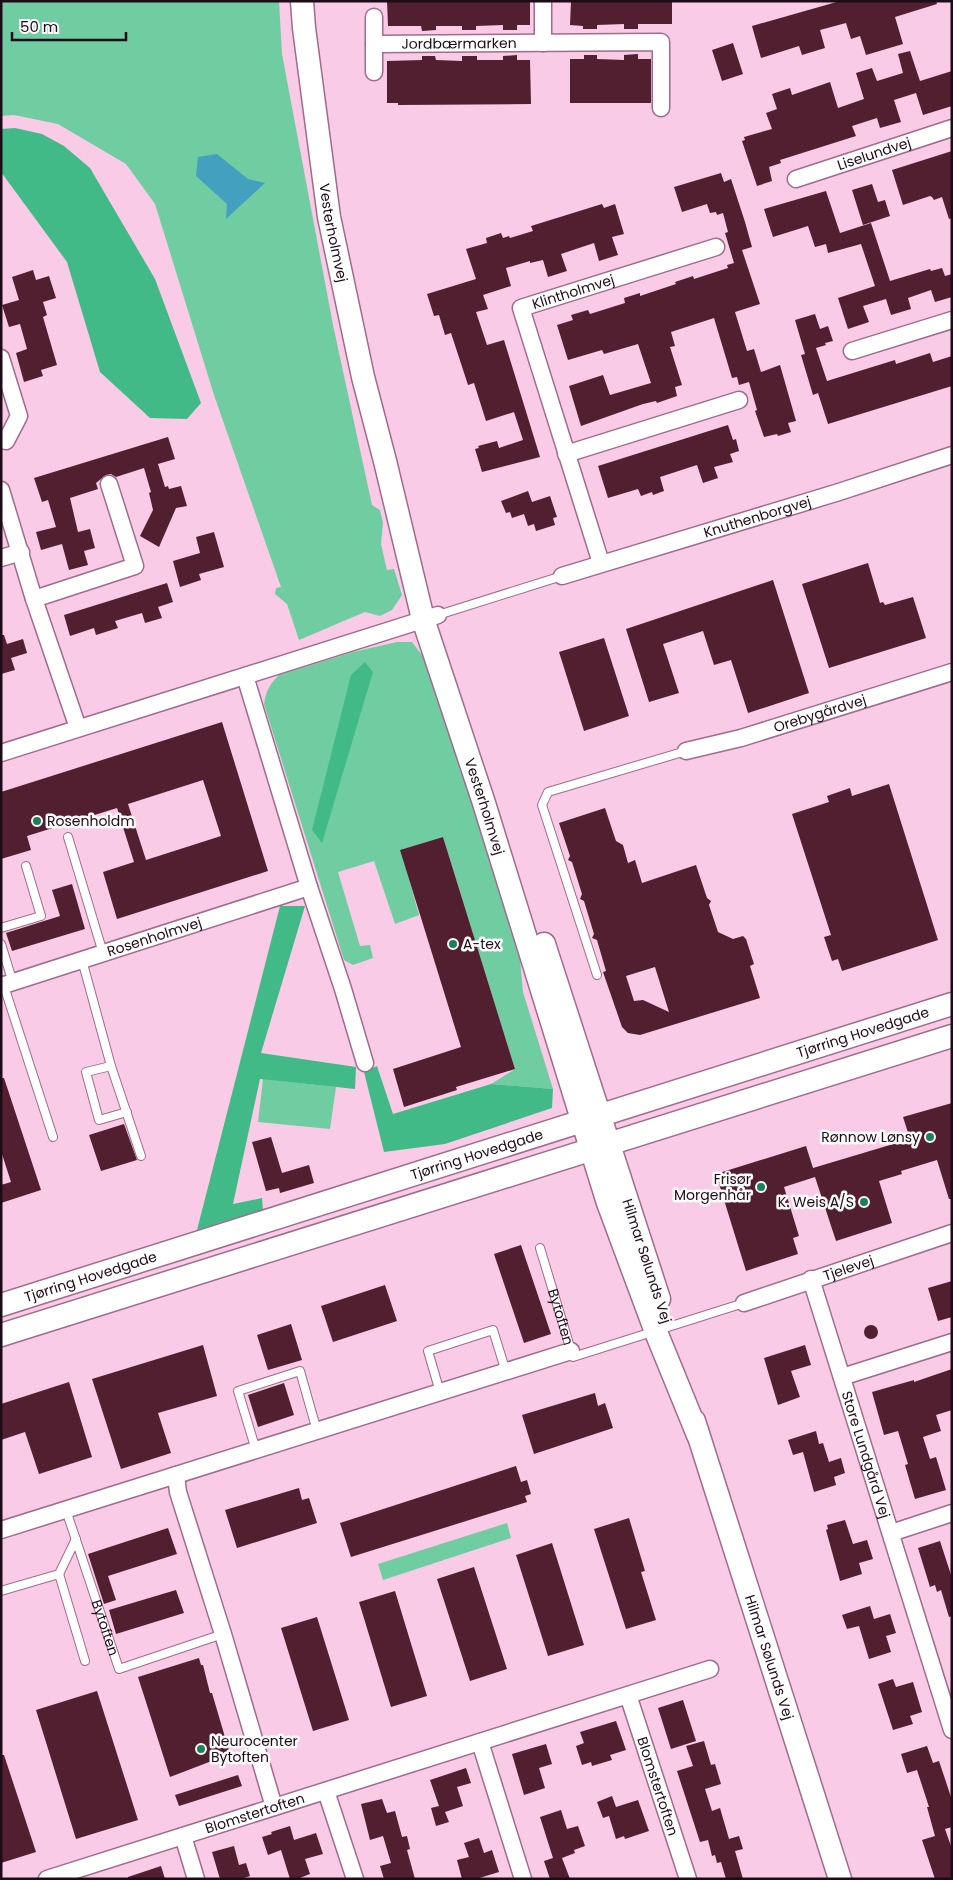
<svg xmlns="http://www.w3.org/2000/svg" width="953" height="1880" font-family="Poppins,sans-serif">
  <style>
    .green { fill: #70cda2 }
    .forest { fill: #42ba88 }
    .water { fill: #43a1bf }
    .building { fill: #511f2f; fill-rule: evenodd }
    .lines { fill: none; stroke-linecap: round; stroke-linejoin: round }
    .lane-casing { stroke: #9f6c8c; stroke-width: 10 }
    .street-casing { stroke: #9f6c8c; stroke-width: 19 }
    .secondary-casing { stroke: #9f6c8c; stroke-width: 25 }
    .lane { stroke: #fff; stroke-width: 8 }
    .street { stroke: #fff; stroke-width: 16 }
    .secondary { stroke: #fff; stroke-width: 22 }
    .poi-dot { fill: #1b8059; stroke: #fbfbfb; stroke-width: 2 }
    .labels { text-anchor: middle; stroke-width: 5; stroke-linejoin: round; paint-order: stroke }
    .street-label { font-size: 14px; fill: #1e0b18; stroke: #fbfbfb }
    .poi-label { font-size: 14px; fill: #1e0b18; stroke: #fbfbfb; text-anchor: start }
  </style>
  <rect width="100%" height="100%" fill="#f9cbe6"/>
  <path class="green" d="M1 1H279L282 54 333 325 372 505 380 510 383 523 381 544 387 570 394 569 402 595 392 610 380 616 365 612 299 640 287 604 275 594 276 588 281 587 214 395 155 204 126 164 58 124 14 115 1 116Z
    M397 642H412L429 664 519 949 523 992 553 1089 491 1084 515 1069 443 837 401 850 419 915 395 924 374 861 338 872 360 946 370 945 373 958 353 965 344 960 264 704C266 691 269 685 279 675L353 652Z
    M263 1079 336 1087 330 1129 258 1122Z
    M507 1523 511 1538 383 1580 378 1564Z"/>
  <path class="forest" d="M15 128 42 134 64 146 90 168 155 279 201 403 187 419 150 418 100 372 67 262 1 172V129Z
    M365 662 373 672 322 843 312 830 351 675Z
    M280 906H305L261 1053 356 1067 355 1089 260 1079 233 1204 262 1198 263 1210 197 1230Z
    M377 1066 393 1114 491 1084 553 1089 552 1108 445 1144 384 1152 364 1072Z"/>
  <path class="water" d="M217 154 248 179 265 183 226 219 227 204 196 176 198 157Z"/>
  <path class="building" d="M387 1H530V25H517V30H503V25L476 26V30H462V26H436V30L422 31 421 26H388Z
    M571 1H672V24H638V29H624V24L597 25V29H583V26L570 25Z
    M840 1H936L937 4 895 17 903 44 866 55 860 36 851 39 846 23 820 30 825 48 802 55 799 46 761 58 752 26Z
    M733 43 743 74 722 81 712 50Z
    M910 51 920 81 952 71V106L923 115 916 93 894 100 901 122 880 128 877 118 852 126 856 136 780 160 781 163 769 167 772 181 757 186 742 141 745 140 744 137 772 129 766 113 777 109 772 94 790 88 792 95 830 82 838 108 864 99 856 73 872 68 877 81 903 73 898 54Z
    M638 54V59H651V103H570V59H584V55H597V59L624 60V55Z
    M517 55V60H530L531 104 398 105V103H387V61L422 60V56H435L436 60 462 61V56H477V60H503V56Z
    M952 151V218L949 219 942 197 934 200 932 197 930 196 903 205 892 170Z
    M721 173 724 182 731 179 745 222 752 247 742 250 760 304 735 312 747 351 754 349 761 372 780 365 796 421 788 423 791 432 778 436 777 434 764 437 755 411 757 410 749 382 739 385 737 377 732 378 714 318 671 332 675 346 670 347 682 385 675 387 677 396 657 403 656 401 643 404 581 426 569 386 603 375 610 395 651 383 638 344 604 354 602 350 568 360 557 325 573 320 571 315 588 310 590 314 625 303 624 298 640 293V296L676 284 675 282 693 276 694 279 728 268 727 265 734 263 725 233 728 232 723 213 717 215 716 212 710 213 707 204 682 212 674 187Z
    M872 184 878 202 885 200 890 216 863 225 852 190Z
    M826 191 840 233 871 223 890 281 930 269 931 271 942 268 945 276 952 274V297L935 302 931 290 908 298 911 309 891 315 886 299 863 306 869 322 848 329 838 298 875 286 861 244 828 253 826 244 815 247 808 226 773 237 764 209Z
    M602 204 604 208 615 204 624 234 612 237 618 255 599 261 594 243 561 254 567 271 548 277 543 260 530 263V261L506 268 511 286 483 295 488 309 476 312 487 345 504 340 540 457 482 472 475 449 479 448 478 446 497 441 499 448 523 440 514 412 486 421 474 383 468 385 451 333 445 335 439 315 434 316 427 294 476 279 466 249 487 243 486 238 501 233 503 238 509 236 510 238 533 231 531 226Z
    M33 270 36 280 49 276 56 298 43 302 47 315 43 317 57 365 41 370 43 376 24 382 16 353 27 349 20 324 9 327 2 305 19 300 12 277Z
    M815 314 820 329 828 326 833 341 825 343 826 345 816 348 827 381 895 360 896 364 930 353 933 362 952 356V386L828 424 818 393 813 395 801 355 805 354 795 320Z
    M728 425 733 440 736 439 739 451 730 454 733 462 714 467 718 478 703 483 697 465 660 477 664 491 653 495 652 492 641 496 638 489 608 498 598 466Z
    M168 437 175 459 158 464 165 487 168 486 169 489 181 486 187 506 176 508 159 547 140 536 153 510 149 493 151 492 144 468 116 477 111 474 106 475 96 483 98 489 70 498 78 532 90 529 95 548 84 551 88 565 69 570 62 544 41 550 36 532 56 527 48 500 42 502 34 478Z
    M528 491 532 502 550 496 557 517 553 518 555 525 536 531 534 524 528 526 524 514 512 518 510 512 506 513 501 501Z
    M214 532 224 567 199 574 201 580 180 587 173 561 200 553 196 537Z
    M868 563 880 603 883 602 885 605 913 597 926 638 829 668 802 584Z
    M773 580 809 693 748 713 731 660 714 665 703 631 663 644 679 693 649 702 626 629Z
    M167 583 173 602 158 607 162 618 145 623 142 613 115 621 118 628 96 635 94 628 70 636 64 615Z
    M1 635H4L7 644 23 639 27 653 11 658 15 670 1 674Z
    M604 638 629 716 584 731 559 652Z
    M222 722 268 871 117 919 103 872 134 862 117 808 27 836 31 850 1 859V792ZM203 780 221 836 146 860 128 804Z
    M889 784 938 940 842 971 838 959 832 961 824 937 831 935 792 814 829 802 827 796 850 788 852 796Z
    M605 808 616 841 623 845 628 863 635 860 642 883 696 865 707 898 711 901 709 905 718 932 733 939 743 936 746 939 754 964 750 966 760 998 640 1035 628 1033 622 1027 603 972 606 971 597 940 592 938 594 934 584 901 580 899 582 894 572 862 568 860 570 856 559 823ZM655 967 669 1012 643 1000 634 1001 626 976Z
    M443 837 515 1069 456 1087 457 1090 404 1107 393 1069 461 1047 400 850Z
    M72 884 85 929 12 951 6 933 60 916 52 890Z
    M1 1078H4L41 1190 1 1203V1185L11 1182 1 1151Z
    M952 1103V1199H949L937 1160 901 1171 902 1174 879 1181 892 1223 836 1241 815 1177 784 1187 799 1236 793 1238 798 1254 746 1271 716 1174 806 1146 813 1168 910 1139 903 1117Z
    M124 1124 137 1160 101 1171 89 1135Z
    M271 1137 282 1173 309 1165 314 1183 280 1193 279 1188 266 1191 252 1142Z
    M521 1245 551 1334 524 1343 494 1254Z
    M952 1281V1317L938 1321 928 1288Z
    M385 1285 397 1321 333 1342 321 1306Z
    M291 1324 302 1360 268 1370 257 1335Z
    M864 1332a7 7 0 1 1 14 0a7 7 0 1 1-14 0Z
    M203 1345 217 1396 158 1413 171 1453 121 1469 92 1379Z
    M805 1345 811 1365 791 1371 800 1397 778 1405 764 1358Z
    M952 1369V1410L936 1415 941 1431 923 1437 930 1459 936 1457 946 1490 915 1499 905 1465 908 1464 898 1431 884 1435 872 1392 914 1380V1382Z
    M69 1382 92 1457 39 1474 25 1432 1 1440V1404Z
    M284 1383 294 1415 258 1427 248 1395Z
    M595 1393 598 1406 605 1403 613 1428 534 1454 522 1415Z
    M816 1431 819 1444 823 1443 829 1462 841 1458 845 1473 834 1477 836 1485 814 1492 803 1452 793 1455 788 1440Z
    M516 1466 521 1482 527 1480 531 1494 525 1496 527 1502 351 1557 340 1523Z
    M299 1488 302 1500 309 1498 317 1523 237 1548 225 1510Z
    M629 1518 645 1571 641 1572 656 1620 626 1629 594 1529Z
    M845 1520 853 1544 867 1540 873 1559 859 1563 862 1574 840 1581 826 1530 828 1529 827 1525Z
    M168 1528 177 1554 108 1576 116 1600 104 1604 88 1554Z
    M940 1541 952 1578V1616L949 1617 941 1590 937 1592 935 1585 930 1587 918 1548Z
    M552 1543 584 1645 548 1656 516 1555Z
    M474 1567 507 1669 470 1681 437 1579Z
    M176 1590 184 1613 116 1634 109 1610Z
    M395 1591 427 1696 391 1707 359 1602Z
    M870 1606 874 1619 890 1614 896 1633 886 1636 891 1652 869 1659 859 1626 847 1629 842 1615Z
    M317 1617 349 1720 313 1731 281 1628Z
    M199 1658 201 1665H203L210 1693H212L230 1754 170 1777 138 1677Z
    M893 1679 896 1687 913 1682 922 1712 910 1716 913 1724 893 1730 878 1684Z
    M97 1691 138 1820 76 1839 36 1710Z
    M683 1700 696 1741 671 1749 658 1708Z
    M616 1721 626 1750 610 1755 612 1760 592 1766 591 1762 582 1765 576 1746 584 1743 580 1732Z
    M704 1741 711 1765 715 1764 721 1784 705 1789 712 1811 720 1808 729 1839 739 1836 743 1849 735 1851 743 1879H726L721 1862 717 1863 715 1855 712 1856 708 1840 700 1842 677 1771 693 1766 686 1746Z
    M546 1744 552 1764 539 1768 545 1788 524 1795 512 1754Z
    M927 1746 933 1763 939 1761 952 1800V1827L945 1829 952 1849V1879H935L922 1840 935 1836 927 1807H929L917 1770 907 1773 901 1754Z
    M1 1755H4L36 1852 1 1863Z
    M466 1768 471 1783 457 1787 463 1806 445 1812 449 1822 436 1826 431 1808 439 1806 430 1780Z
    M238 1775 242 1786 179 1806 175 1795Z
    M612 1796 616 1807 638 1800 649 1831 625 1839 624 1836 616 1839 609 1816 603 1818 597 1802Z
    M382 1799 387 1813 395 1811 402 1837 407 1836 410 1849 407 1850 415 1879H384L380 1866 391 1863 383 1836 370 1840 361 1804Z
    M561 1810 567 1829 578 1826 585 1846 574 1850 575 1853 562 1858 570 1879H550L544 1861 553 1858 540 1817Z
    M290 1826 294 1840 316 1833 323 1854 305 1859 310 1874 297 1879H290L281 1850 268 1855 262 1837 272 1834 271 1832Z
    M479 1838 484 1853 492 1850 499 1872 476 1879H462L457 1860 469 1857 464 1843Z
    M234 1846 239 1865 246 1863 250 1876 241 1879H220L212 1852Z
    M161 1866 165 1879H128V1877Z"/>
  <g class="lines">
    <defs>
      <g id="lane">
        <path d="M438 615 562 576"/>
        <path d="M68 837 103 953"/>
        <path d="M1 928 41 916 26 866"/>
        <path d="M1 944 13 983"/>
        <path d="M82 960 111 1066 141 1156"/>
        <path d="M597 975 542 805 548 792 686 751"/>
        <path d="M4 986 53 1137"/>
        <path d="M111 1066 86 1072 99 1120 127 1112"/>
        <path id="s1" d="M540 1248 573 1357 744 1303"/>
        <path d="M440 1392 428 1351 493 1330 506 1372"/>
        <path d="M256 1450 238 1391 300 1371 317 1431"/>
        <path id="s2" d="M66 1510 119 1669 223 1634"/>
        <path d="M59 1574 85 1661"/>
        <path d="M1 1591 59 1574 76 1539"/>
      </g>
      <g id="street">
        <path d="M543 43V1"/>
        <path id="s3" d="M374 44 661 42V108"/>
        <path d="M374 72V17"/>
        <path id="s4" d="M796 179 952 128"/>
        <path d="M852 351 952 320"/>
        <path d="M1 358 19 416 6 441 1 439"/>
        <path d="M566 454 739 400"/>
        <path d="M1 490 34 599 78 728"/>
        <path d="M1 558 21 552"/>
        <path id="s5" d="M601 563 521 308 716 247"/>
        <path id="s6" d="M562 576 839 492 952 455"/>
        <path d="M34 599 135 566 109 484"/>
        <path d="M245 676 309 887 343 989 365 1063"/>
        <path id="s7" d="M686 751 741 738 952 672"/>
        <path d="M1 753 438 615"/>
        <path id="s8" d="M1 986 309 887"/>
        <path id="s9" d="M811 1279 952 1730"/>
        <path id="s10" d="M744 1303 952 1233"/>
        <path d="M842 1377 952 1342"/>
        <path d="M176 1475 178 1492 223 1634 274 1807"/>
        <path d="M1 1530 571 1351"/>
        <path d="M891 1533 952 1513"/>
        <path id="s11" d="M628 1695 688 1879"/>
        <path d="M480 1742 523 1879"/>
        <path d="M326 1791 355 1879"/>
        <path d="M183 1836 196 1879"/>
        <path id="s12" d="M47 1879 710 1669"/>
      </g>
      <g id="secondary">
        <path id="s13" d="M302 1 304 28 329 217 363 377 385 461 423 619 483 800 608 1203 656 1332 698 1435"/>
        <path d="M544 944 659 1299"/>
        <path id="s14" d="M1 1305 952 1004"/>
        <path d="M1 1335 952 1036"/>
        <path id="s15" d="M694 1421 840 1879"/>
      </g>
    </defs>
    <use href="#lane" class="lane-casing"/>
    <use href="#street" class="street-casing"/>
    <use href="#secondary" class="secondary-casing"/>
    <use href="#lane" class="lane"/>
    <use href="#street" class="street"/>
    <use href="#secondary" class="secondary"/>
  </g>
  <g class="poi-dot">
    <circle cx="37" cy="821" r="5"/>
    <circle cx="453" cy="944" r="5"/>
    <circle cx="930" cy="1137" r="5"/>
    <circle cx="761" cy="1187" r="5"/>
    <circle cx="864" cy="1202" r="5"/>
    <circle cx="201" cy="1749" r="5"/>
  </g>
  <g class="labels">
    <g class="street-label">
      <text dy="5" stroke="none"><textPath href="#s3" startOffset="85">Jordbærmarken</textPath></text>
      <text dy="5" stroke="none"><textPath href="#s4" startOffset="82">Liselundvej</textPath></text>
      <text dy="5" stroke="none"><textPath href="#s13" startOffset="234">Vesterholmvej</textPath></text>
      <text dy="5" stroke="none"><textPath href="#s5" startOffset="322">Klintholmvej</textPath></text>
      <text dy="5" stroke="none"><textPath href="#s6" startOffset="204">Knuthenborgvej</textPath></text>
      <text dy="5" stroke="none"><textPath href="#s7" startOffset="139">Orebygårdvej</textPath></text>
      <text dy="5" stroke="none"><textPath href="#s13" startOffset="828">Vesterholmvej</textPath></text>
      <text dy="5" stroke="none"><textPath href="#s8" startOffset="161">Rosenholmvej</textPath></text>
      <text dy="5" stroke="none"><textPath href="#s14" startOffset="904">Tjørring Hovedgade</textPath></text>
      <text dy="5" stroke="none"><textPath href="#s14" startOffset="499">Tjørring Hovedgade</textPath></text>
      <text transform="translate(647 1261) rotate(72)" y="5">Hilmar Sølunds Vej</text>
      <text dy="5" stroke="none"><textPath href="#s10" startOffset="110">Tjelevej</textPath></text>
      <text dy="5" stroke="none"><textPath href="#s14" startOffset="94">Tjørring Hovedgade</textPath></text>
      <text dy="5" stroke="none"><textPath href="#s1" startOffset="72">Bytoften</textPath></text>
      <text dy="5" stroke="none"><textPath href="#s9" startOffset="184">Store Lundgård Vej</textPath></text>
      <text dy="5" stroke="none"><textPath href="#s2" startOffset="124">Bytoften</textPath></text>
      <text dy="5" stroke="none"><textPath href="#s15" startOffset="248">Hilmar Sølunds Vej</textPath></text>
      <text dy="5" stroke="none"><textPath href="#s11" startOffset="96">Blomstertoften</textPath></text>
      <text dy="5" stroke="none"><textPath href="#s12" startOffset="218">Blomstertoften</textPath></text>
    </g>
    <g class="poi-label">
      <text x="47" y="826">Rosenholdm</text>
      <text x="463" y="949">A-tex</text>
      <text x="920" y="1142" text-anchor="end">Rønnow Lønsy</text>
      <text x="751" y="1184" text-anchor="end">Frisør<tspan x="751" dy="16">Morgenhår</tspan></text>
      <text x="854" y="1207" text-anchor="end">K. Weis A/S</text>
      <text x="211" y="1746">Neurocenter<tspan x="211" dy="16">Bytoften</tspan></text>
    </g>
  </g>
  <rect width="953" height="1880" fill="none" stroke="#1e0b18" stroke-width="5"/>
  <path d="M12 32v8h114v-8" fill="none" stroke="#1e0b18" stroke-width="2.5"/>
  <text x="20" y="32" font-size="15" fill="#1e0b18" stroke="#fbfbfb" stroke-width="4" paint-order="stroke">50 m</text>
</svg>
